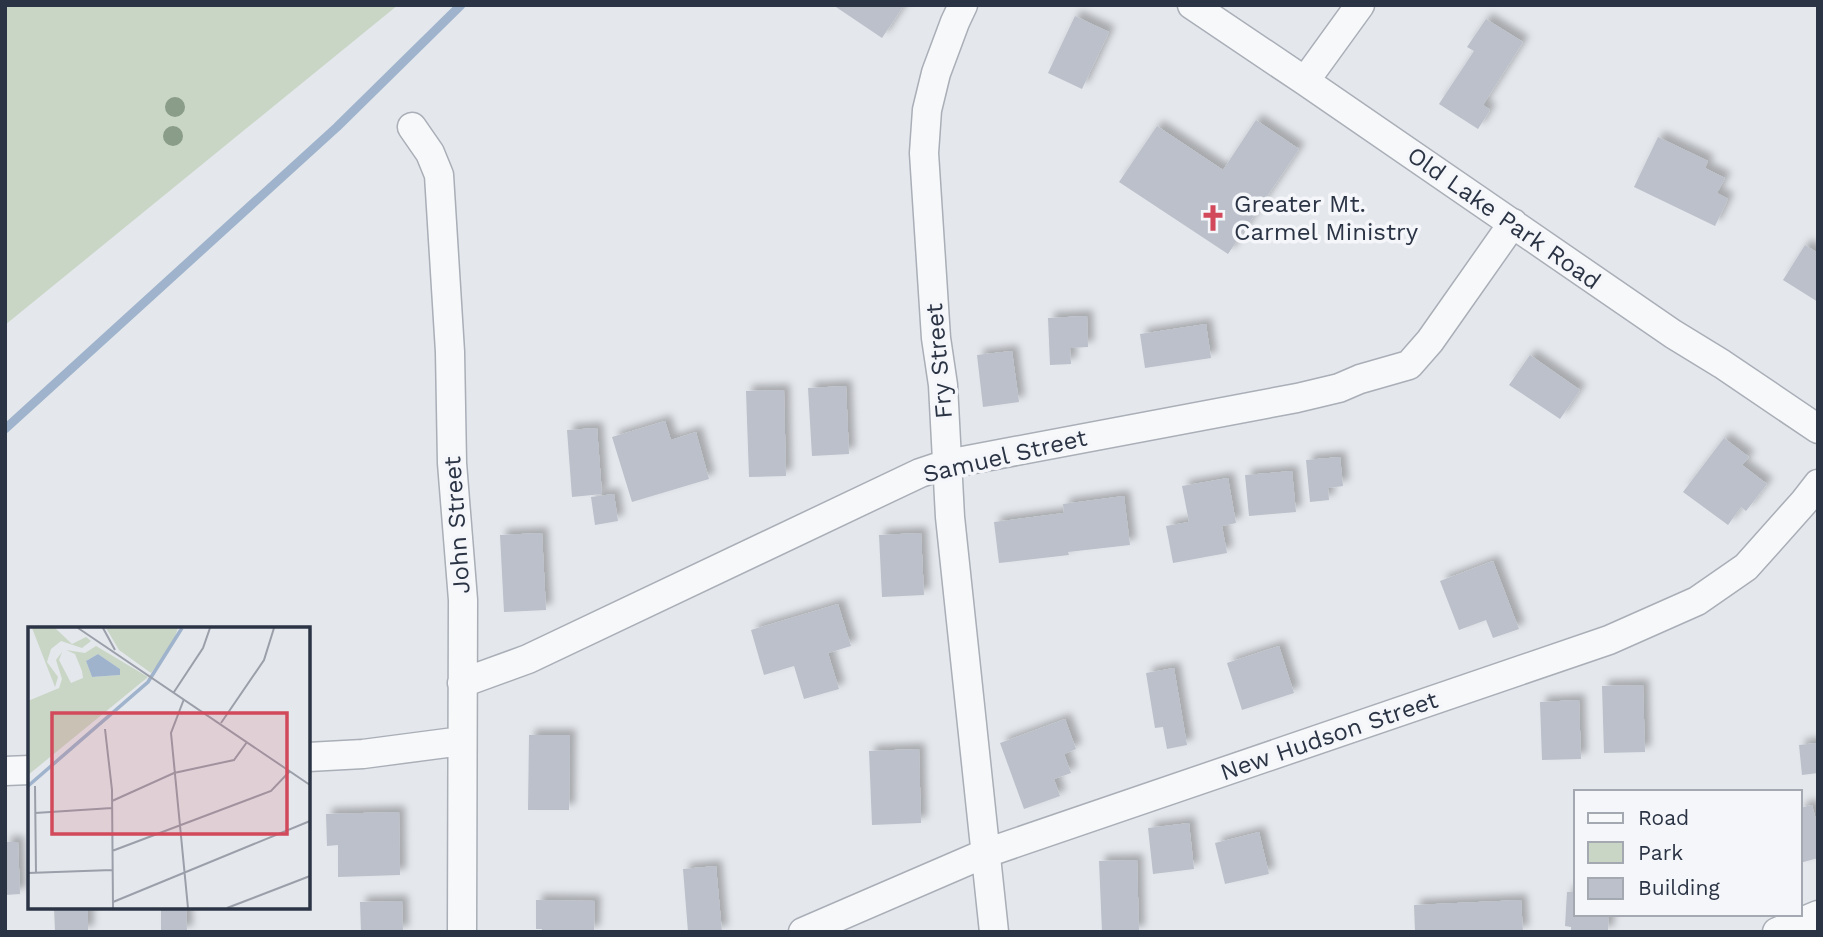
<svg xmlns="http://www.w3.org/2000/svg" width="1823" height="937" font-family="'Work Sans',sans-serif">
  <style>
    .green { fill: #c9d6c5 }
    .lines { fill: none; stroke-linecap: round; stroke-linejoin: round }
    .stream { stroke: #9fb4cc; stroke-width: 9 }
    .building { fill: #bbc0ca; filter: url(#shadow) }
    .minor-casing { stroke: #a9aeb7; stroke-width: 31 }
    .minor { stroke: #f7f8fa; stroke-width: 28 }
    .tree { fill: #899d89 }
    .labels { text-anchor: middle; stroke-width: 7; stroke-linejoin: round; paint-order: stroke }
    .poi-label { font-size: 24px; fill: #2b3445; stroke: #f4f6f9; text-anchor: start }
    .street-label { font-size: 24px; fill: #2b3445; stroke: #f4f6f9 }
    .inset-river { fill: none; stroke: #9fb4cc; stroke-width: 3.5 }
    .inset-road { fill: none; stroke: #9a9fa9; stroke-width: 2 }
    .view { fill: #d1495b; fill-opacity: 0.15; stroke: #d1495b; stroke-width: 3.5 }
    .inset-edge { fill: none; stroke: #2b3445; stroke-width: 3.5 }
  </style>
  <defs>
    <filter id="shadow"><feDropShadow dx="6" dy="-6" stdDeviation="3.5" flood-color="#0004"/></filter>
  </defs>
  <rect width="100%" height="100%" fill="#e4e7ec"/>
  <path class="green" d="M5 5H398L5 325Z"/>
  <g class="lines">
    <path class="stream" d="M5 429 337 127 461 5"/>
  </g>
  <path class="building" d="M833 5H904L882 38Z
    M1075 16 1109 32 1082 89 1048 73Z
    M1486 19 1523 42 1483 105 1490 110 1478 129 1439 104 1474 51 1467 47Z
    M1256 120 1299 149 1228 254 1119 182 1157 126 1223 170Z
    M1658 137 1708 161 1705 168 1725 178 1717 193 1728 199 1715 226 1634 187Z
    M1805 245 1818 253V302L1783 280Z
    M1087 316 1088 347 1070 348 1071 364 1050 365 1048 318Z
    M1206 324 1211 358 1145 368 1140 334Z
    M1012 351 1019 402 983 407 977 355Z
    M1530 355 1580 390 1560 419 1509 385Z
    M846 386 849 454 812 456 808 388Z
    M784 390 786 476 749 477 746 391Z
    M665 421 671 440 696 432 709 479 632 502 612 437Z
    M597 428 602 494 572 497 567 430Z
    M1724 438 1749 457 1742 465 1767 484 1746 511 1741 507 1728 525 1683 492Z
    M1340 457 1343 486 1328 488 1329 500 1310 502 1306 460Z
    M1292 471 1296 512 1249 516 1245 475Z
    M1228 478 1236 523 1222 526 1227 553 1173 563 1166 526 1189 522 1182 486Z
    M614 494 618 521 595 525 591 497Z
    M1124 496 1130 545 1068 552 1069 555 999 563 994 522 1064 513 1063 504Z
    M542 533 546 610 504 612 500 535Z
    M921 533 924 595 882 597 879 535Z
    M1493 561 1519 629 1493 638 1486 620 1459 630 1440 581Z
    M838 604 851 646 828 653 839 689 804 699 794 666 764 675 751 630Z
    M1279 646 1294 693 1242 710 1227 663Z
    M1174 668 1187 745 1167 749 1163 727 1155 728 1146 673Z
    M1643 685 1645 752 1604 753 1602 686Z
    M1579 700 1581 759 1542 760 1540 702Z
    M1065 719 1076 749 1064 754 1071 773 1054 779 1060 796 1024 809 1000 743Z
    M529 735H570L569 810H528Z
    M1818 743V773L1802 775 1799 745Z
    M919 749 921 823 872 825 869 751Z
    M1812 805 1818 827V858L1800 863V808Z
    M399 812 400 875 338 877V845L327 846 326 814Z
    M1189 823 1194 869 1153 874 1148 828Z
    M1259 832 1269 874 1225 884 1215 843Z
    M5 842H18L20 894 5 895Z
    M1137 860 1139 932H1102L1099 861Z
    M716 866 722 932H688L683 869Z
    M1567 892H1576V914H1609L1608 932H1571V927L1565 926Z
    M536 900 595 901 594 932H542V929H536Z
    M1521 900 1523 932H1415L1414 905Z
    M402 901 403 932H361L360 902Z
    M54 907H88V932H55Z
    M161 907H186L187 932H161Z"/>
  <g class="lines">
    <defs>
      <path id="minor" d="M963 5 955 22 936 73 927 110 924 153 936 338 943 385 950 517 994 932
        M1192 5 1305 81 1673 334 1722 364 1818 429
        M1305 81 1360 5
        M412 127 430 153 439 175 450 352 452 463 463 600 462 932
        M462 683 528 659 920 473 947 464 1297 398 1339 388 1360 379 1409 365 1430 341 1513 223
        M308 757 363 754 462 741
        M5 771 30 770
        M803 932 986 853 1609 640 1697 601 1746 567 1804 502 1818 484
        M1777 932 1818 915"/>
    </defs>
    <use href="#minor" class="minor-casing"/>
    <use href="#minor" class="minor"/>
  </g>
  <g class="tree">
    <circle cx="175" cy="107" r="10"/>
    <circle cx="173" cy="136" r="10"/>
  </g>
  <defs>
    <symbol id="church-bare" viewBox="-9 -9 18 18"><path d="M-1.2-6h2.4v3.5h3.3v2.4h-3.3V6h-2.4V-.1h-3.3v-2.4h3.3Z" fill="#d1495b" stroke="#f4f6f9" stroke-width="2.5" paint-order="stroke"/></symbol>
  </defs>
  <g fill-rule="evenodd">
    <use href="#church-bare" x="1194" y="199" width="38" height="38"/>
  </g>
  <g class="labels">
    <g class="poi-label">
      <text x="1234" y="212">Greater Mt.<tspan x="1234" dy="28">Carmel Ministry</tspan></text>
    </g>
    <g class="street-label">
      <text transform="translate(1504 218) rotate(35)" y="8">Old Lake Park Road</text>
      <text transform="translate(939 361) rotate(-95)" y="8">Fry Street</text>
      <text transform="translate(1005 456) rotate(-13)" y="8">Samuel Street</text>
      <text transform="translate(457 525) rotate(-94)" y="8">John Street</text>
      <text transform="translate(1329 736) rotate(-19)" y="8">New Hudson Street</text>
    </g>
  </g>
  <g transform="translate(28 627)">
    <rect width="282" height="282" fill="#e4e7ec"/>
    <path d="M4 1H27L44 17 58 10 63 14 54 21 33 14 23 22 19 35 30 50 27 60ZM78 1H150L144 18 123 46 91 23ZM68 19 120 50 0 148V74L31 61 34 52 28 33 34 25 31 33 43 56 55 51 54 44 47 27 38 23 57 26ZM70 27 92 42V48L64 50 58 34Z" fill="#c9d6c5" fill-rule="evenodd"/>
    <path d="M70 27 92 42V48L64 50 58 34Z" fill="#9fb4cc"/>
    <path class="inset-river" d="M0 159 120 55 154 1"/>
    <path class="inset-road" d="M50 1 282 158M75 1 87 23M146 65 175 21 182 1M156 72 143 106 160 281M193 96 236 33 246 1M77 102 84 163 85 281M7 159 8 246M84 174 146 146 206 133 219 115M7 186 84 181M84 224 243 164 262 144M0 246 84 243M85 275 282 194M199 281 282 249"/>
    <path class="view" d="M24 86H259V207H24Z"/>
    <rect width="282" height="282" class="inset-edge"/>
  </g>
  <rect width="1823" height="937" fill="none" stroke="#2b3445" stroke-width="14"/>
  <rect x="1574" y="790" width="228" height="126" fill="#f4f6f9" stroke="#a4a8b1" stroke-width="2"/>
  <rect x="1588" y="813" width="35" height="10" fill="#f7f8fa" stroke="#a4a8b1" stroke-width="2"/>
  <text x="1638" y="825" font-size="21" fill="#2b3445">Road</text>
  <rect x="1588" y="842" width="35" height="21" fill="#c9d6c5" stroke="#a4a8b1" stroke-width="2"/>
  <text x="1638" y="860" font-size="21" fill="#2b3445">Park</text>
  <rect x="1588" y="878" width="35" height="21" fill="#bbc0ca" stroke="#a4a8b1" stroke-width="2"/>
  <text x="1638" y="895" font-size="21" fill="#2b3445">Building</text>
</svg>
